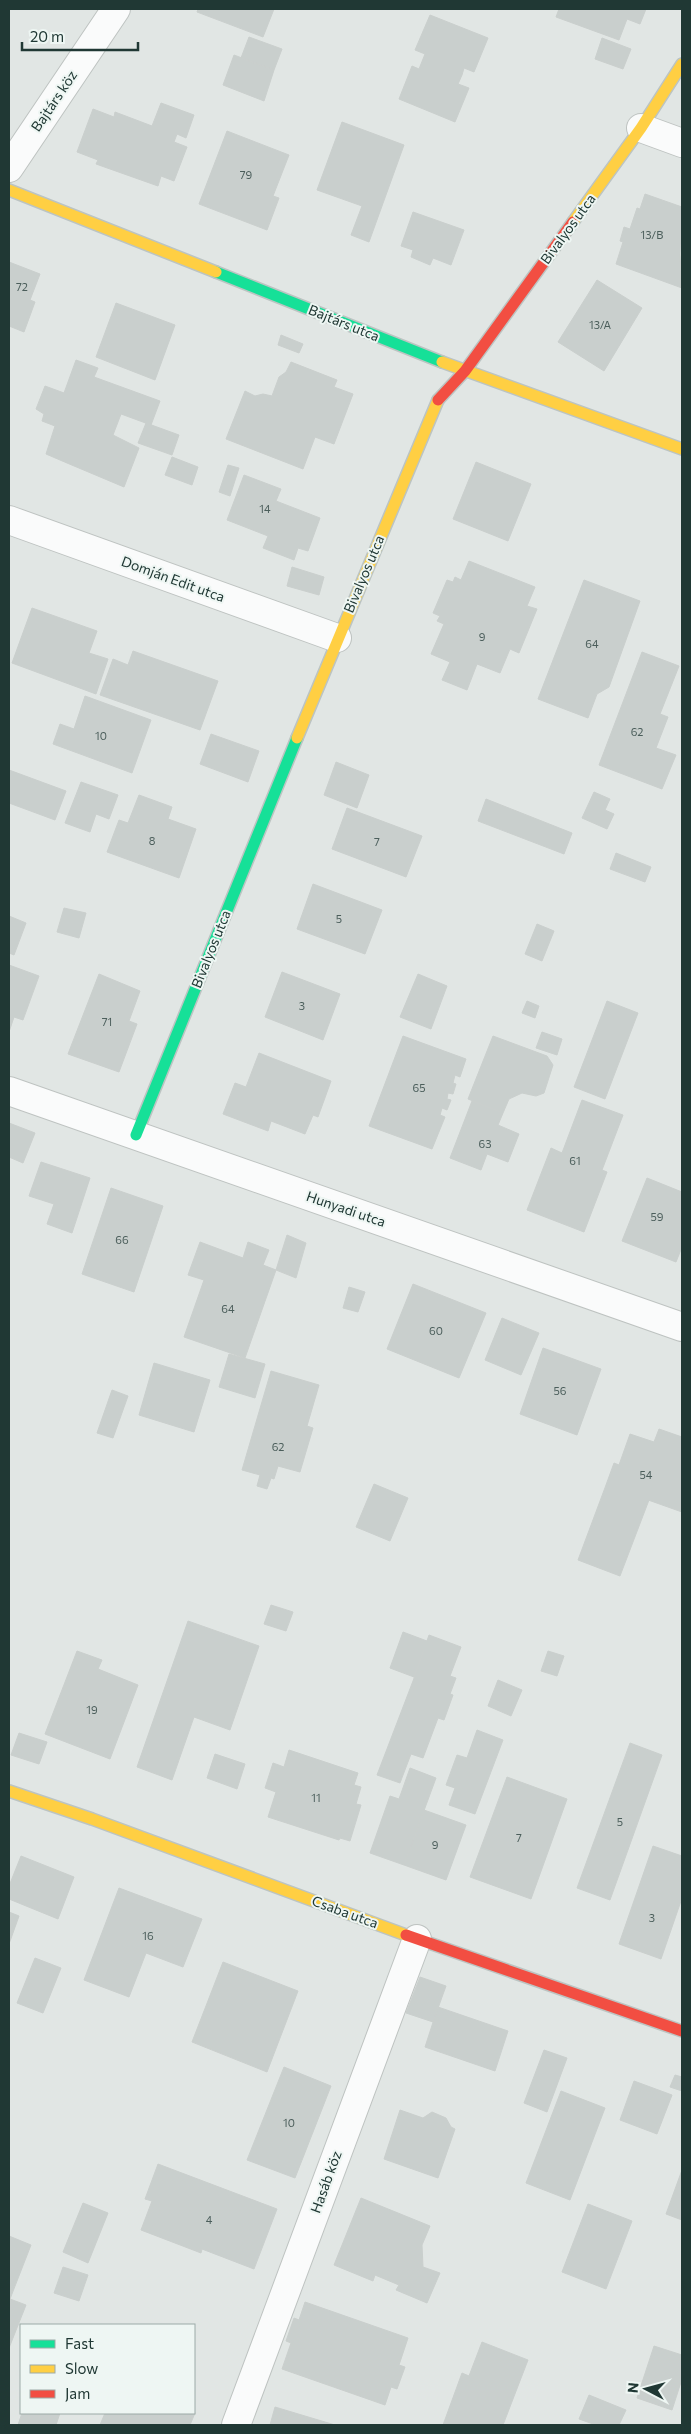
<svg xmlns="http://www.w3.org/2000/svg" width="691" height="2434" font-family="Commissioner,sans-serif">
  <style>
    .building { fill: #c9cfcd; stroke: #cacfcd }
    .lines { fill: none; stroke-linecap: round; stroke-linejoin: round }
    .street-casing { stroke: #bec3c1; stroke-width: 30 }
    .fast-casing { stroke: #bcc4c2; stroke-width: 14 }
    .slow-casing { stroke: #bcc4c2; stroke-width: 14 }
    .jam-casing { stroke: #bcc4c2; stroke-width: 14 }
    .street { stroke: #fafbfb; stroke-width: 28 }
    .fast { stroke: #16e098; stroke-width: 11 }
    .slow { stroke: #ffcf43; stroke-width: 11 }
    .jam { stroke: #f24e42; stroke-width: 11 }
    .labels { text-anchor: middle; stroke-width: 4; stroke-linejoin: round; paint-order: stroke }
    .number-label { font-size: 11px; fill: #4b5e5b }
    .street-label { font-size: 14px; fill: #203834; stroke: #eef6f3 }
  </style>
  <rect width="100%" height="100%" fill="#e1e6e4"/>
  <path class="building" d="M198 9H274L263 37 197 12Z
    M559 9H646L640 24 627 19 619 40 556 17Z
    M430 15 488 38 474 72 464 68 462 75 423 59 425 54 415 50Z
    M249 37 282 49 274 70 241 58Z
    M602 38 631 49 623 69 595 59Z
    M234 55 274 70 264 101 223 85Z
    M423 59 462 75 458 84 469 88 455 122 399 99 412 66 419 69Z
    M161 103 194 115 186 138 177 134 174 142 187 147 174 181 161 176 158 186 96 164 98 160 77 152 93 109 114 117 115 112 152 126Z
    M342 122 404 145 369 242 351 235 362 206 317 190Z
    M227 131 289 155 273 196 279 198 267 230 199 204Z
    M645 194 682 207 680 254 682 288 616 264 623 242 620 241 624 227 630 229 637 208 640 209Z
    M413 212 464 230 451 265 433 258 430 265 411 257 413 250 401 246Z
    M9 262 40 274 30 300 35 302 24 332 9 326Z
    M597 280 642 308 604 371 558 342Z
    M116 303 175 325 155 380 96 357Z
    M281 335 303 344 299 353 278 345Z
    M76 360 98 368 94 377 160 401 151 425 64 393Z
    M291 362 337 380 334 387 353 394 334 444 315 437 303 469 226 439 245 391 255 396 263 394 272 396 279 377 286 372Z
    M45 386 94 404 67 463 46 454 55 426 42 421 44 414 36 409Z
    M94 404 121 414 113 435 139 448 124 487 67 463Z
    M146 423 179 435 172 455 138 443Z
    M172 457 198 467 192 485 165 475Z
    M476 462 531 484 508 541 453 519Z
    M228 465 239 468 230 496 219 492Z
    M244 475 281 489 276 501 320 518 308 551 298 548 294 560 263 548 268 536 227 520Z
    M469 561 535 587 527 606 537 609 519 653 510 649 500 673 477 664 467 690 442 680 450 662 431 654 444 624 437 621 440 616 433 613 447 580 453 582 455 577 461 580Z
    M292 567 324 577 319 595 287 586Z
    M584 580 640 601 609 687 597 694 588 718 538 699Z
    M32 608 97 631 89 653 108 659 96 694 12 663Z
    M133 651 218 681 200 730 100 695 113 659 128 665Z
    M642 652 679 666 660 714 668 717 656 748 676 755 662 789 599 765Z
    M85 696 151 720 132 773 53 744 60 724 74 729Z
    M211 734 259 751 248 782 200 764Z
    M336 762 369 775 357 808 324 795Z
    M9 770 66 791 55 820 9 803Z
    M81 782 118 795 109 819 96 814 90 832 65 823Z
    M594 792 610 799 605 810 614 814 607 829 582 818Z
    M139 795 172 807 168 819 196 829 179 878 107 852 119 820 128 823Z
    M486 799 572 833 564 854 478 821Z
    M347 808 422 836 406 877 332 849Z
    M616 853 651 867 645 882 610 869Z
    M313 884 382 910 365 954 297 929Z
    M64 908 86 913 79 938 57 932Z
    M9 916 26 923 14 955 9 953Z
    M537 924 554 931 542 961 525 954Z
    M9 965 39 976 23 1020 14 1017 9 1032Z
    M282 972 340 994 323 1040 265 1017Z
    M99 974 140 991 129 1021 137 1024 119 1072 68 1054Z
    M418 974 447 986 431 1029 400 1017Z
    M527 1001 539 1006 535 1018 522 1013Z
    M607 1001 638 1013 605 1099 574 1087Z
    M542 1032 562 1039 557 1055 536 1048Z
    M403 1036 466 1059 460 1077 455 1075 453 1083 456 1084 453 1094 448 1093 447 1099 451 1100 447 1110 442 1108 440 1115 445 1117 432 1149 369 1126Z
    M493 1036 547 1056 553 1065 544 1093 536 1096 522 1093 509 1099 503 1113 468 1099Z
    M259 1053 331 1081 318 1117 313 1115 305 1134 271 1121 268 1131 223 1114 235 1083 246 1087Z
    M582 1100 623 1115 602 1170 607 1172 584 1232 527 1210 551 1148 562 1153Z
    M472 1101 503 1113 498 1125 519 1134 508 1162 487 1154 481 1170 450 1158Z
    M9 1123 35 1133 23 1163 9 1157Z
    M41 1162 90 1178 72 1233 47 1224 54 1204 29 1196Z
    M647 1178 682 1192V1247L676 1262 622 1241Z
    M111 1188 163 1206 134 1292 82 1274Z
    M287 1235 306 1243 296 1278 276 1270Z
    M200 1242 243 1258 248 1242 269 1250 263 1265 276 1270 245 1358 184 1337 204 1280 188 1275Z
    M413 1284 486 1313 459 1378 387 1349Z
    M349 1287 365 1292 358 1312 343 1308Z
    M502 1318 539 1333 521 1375 485 1360Z
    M543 1348 601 1369 577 1435 520 1414Z
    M229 1354 265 1364 255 1398 219 1387Z
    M154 1363 210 1380 194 1432 139 1415Z
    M271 1371 319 1385 307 1426 313 1428 300 1472 278 1466 274 1479 271 1478 267 1489 257 1486 260 1475 242 1470Z
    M112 1390 128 1396 113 1438 97 1433Z
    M659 1429 682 1437V1512L606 1485 614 1463 619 1465 630 1434 654 1442Z
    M374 1484 408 1498 390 1541 356 1527Z
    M606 1485 649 1500 620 1576 578 1560Z
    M271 1605 293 1612 286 1631 264 1624Z
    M188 1621 259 1646 230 1730 194 1717 172 1780 137 1767Z
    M403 1632 427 1641 414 1677 390 1668Z
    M429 1635 461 1647 450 1676 456 1678 450 1694 413 1681Z
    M77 1651 102 1660 98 1669 138 1685 110 1759 45 1734Z
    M548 1651 564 1656 557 1676 541 1671Z
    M498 1680 522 1690 511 1716 488 1706Z
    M413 1681 453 1695 444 1720 438 1718 423 1758 411 1754 400 1783 377 1775Z
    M477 1730 503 1740 475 1814 449 1805 455 1788 446 1785 457 1755 467 1758Z
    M19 1733 47 1742 39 1764 11 1755Z
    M630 1743 662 1755 610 1900 577 1888Z
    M289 1750 358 1773 354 1785 361 1787 356 1804 361 1805 350 1841 340 1838 339 1840 268 1817 276 1792 265 1788 273 1763 284 1767Z
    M215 1754 245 1764 237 1789 207 1778Z
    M410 1768 436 1778 404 1865 370 1853 390 1796 399 1799Z
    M507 1777 567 1799 531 1899 470 1877Z
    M424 1810 466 1825 446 1880 404 1865Z
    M653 1846 682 1856V1898L661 1959 619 1944Z
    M21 1856 74 1877 58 1919 9 1899V1886Z
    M119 1888 202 1919 183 1967 146 1953 129 1997 84 1980Z
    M9 1912 19 1916 9 1944Z
    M35 1958 61 1968 43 2013 17 2003Z
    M223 1962 298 1991 267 2072 192 2042Z
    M420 1977 446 1986 433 2022 406 2013Z
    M438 2007 508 2031 495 2071 425 2047Z
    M544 2050 567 2058 547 2112 524 2103Z
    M284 2067 331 2086 295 2178 247 2160Z
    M675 2075 682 2077V2091L670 2087Z
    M634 2081 672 2095 657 2134 620 2120Z
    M561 2091 605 2108 570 2200 526 2183Z
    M400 2110 423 2118 432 2112 446 2118 451 2127 455 2129 438 2178 384 2159Z
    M158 2164 277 2209 254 2269 202 2249 201 2253 141 2230 152 2201 145 2199Z
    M682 2170V2220L666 2214Z
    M361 2198 430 2226 422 2245 423 2267 440 2273 427 2303 396 2290 399 2285 375 2275 373 2281 334 2265Z
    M83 2203 108 2213 88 2263 63 2252Z
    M588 2204 632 2221 606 2289 562 2272Z
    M9 2236 31 2245 10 2299 26 2305 9 2348Z
    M63 2267 88 2275 79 2301 54 2293Z
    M305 2302 408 2338 399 2365 405 2367 397 2389 391 2387 385 2405 282 2369 291 2343 286 2341 294 2318 299 2320Z
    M482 2342 528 2360 503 2425H443L462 2373 469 2376Z
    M654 2346 682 2355V2379L672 2410 637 2398Z
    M589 2395 626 2410 619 2425H596L579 2419Z
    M275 2407 335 2425H270Z
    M194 2411 195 2413 190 2425H100L105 2413Z
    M22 2413H60L56 2425H18Z"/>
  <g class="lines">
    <defs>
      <path id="street" d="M641 128 682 143
        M9 168 116 9
        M9 520 337 638
        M9 1091 682 1327
        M236 2425 417 1939"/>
      <path id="fast" d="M216 272 442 362
        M136 1135 297 738"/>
      <path id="slow" d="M9 190 216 272
        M573 222 641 128 682 64
        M442 362 682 449
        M297 738 438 400
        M9 1791 92 1819 406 1935"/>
      <path id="jam" d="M438 400 465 371 573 222
        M406 1935 682 2031"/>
    </defs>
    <use href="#street" class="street-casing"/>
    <use href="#fast" class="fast-casing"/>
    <use href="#slow" class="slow-casing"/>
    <use href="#jam" class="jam-casing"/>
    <use href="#street" class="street"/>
    <use href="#fast" class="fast"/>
    <use href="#slow" class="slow"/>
    <use href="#jam" class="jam"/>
  </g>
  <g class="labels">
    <g class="number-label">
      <text x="246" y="179">79</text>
      <text x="652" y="239">13/B</text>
      <text x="22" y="291">72</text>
      <text x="600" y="329">13/A</text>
      <text x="265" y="513">14</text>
      <text x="482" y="641">9</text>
      <text x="592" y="648">64</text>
      <text x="637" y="736">62</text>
      <text x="101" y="740">10</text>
      <text x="152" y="845">8</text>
      <text x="377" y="846">7</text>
      <text x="339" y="923">5</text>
      <text x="302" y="1010">3</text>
      <text x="107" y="1026">71</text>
      <text x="419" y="1092">65</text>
      <text x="485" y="1148">63</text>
      <text x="575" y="1165">61</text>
      <text x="657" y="1221">59</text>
      <text x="122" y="1244">66</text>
      <text x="228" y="1313">64</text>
      <text x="436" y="1335">60</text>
      <text x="560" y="1395">56</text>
      <text x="278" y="1451">62</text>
      <text x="646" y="1479">54</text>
      <text x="92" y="1714">19</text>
      <text x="316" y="1802">11</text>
      <text x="620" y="1826">5</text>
      <text x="519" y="1842">7</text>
      <text x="435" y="1849">9</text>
      <text x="652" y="1922">3</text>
      <text x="148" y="1940">16</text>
      <text x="289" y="2127">10</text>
      <text x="209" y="2224">4</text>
    </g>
    <g class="street-label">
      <text transform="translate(54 101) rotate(-56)" y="5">Bajtárs köz</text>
      <text transform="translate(568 229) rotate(-54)" y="5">Bivalyos utca</text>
      <text transform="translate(344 323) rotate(22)" y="5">Bajtárs utca</text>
      <text transform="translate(364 574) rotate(-67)" y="5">Bivalyos utca</text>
      <text transform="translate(173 579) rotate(20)" y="5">Domján Edit utca</text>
      <text transform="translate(211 949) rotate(-68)" y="5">Bivalyos utca</text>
      <text transform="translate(346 1209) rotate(19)" y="5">Hunyadi utca</text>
      <text transform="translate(345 1912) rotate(20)" y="5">Csaba utca</text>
      <text transform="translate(326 2182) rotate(-70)" y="5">Hasáb köz</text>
    </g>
  </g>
  <rect width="691" height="2434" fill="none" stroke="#203834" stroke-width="20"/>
  <rect x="20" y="2324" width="175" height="90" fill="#eef6f3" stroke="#9caaa7"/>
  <rect x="30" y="2340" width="25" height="8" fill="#16e098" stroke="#9caaa7"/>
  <text x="65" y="2349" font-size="15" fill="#203834">Fast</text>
  <rect x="30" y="2365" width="25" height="8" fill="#ffcf43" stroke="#9caaa7"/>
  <text x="65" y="2374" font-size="15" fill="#203834">Slow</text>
  <rect x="30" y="2390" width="25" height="8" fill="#f24e42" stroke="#9caaa7"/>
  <text x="65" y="2399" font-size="15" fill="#203834">Jam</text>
  <g transform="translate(646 2389) rotate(276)" stroke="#eef6f3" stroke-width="4" paint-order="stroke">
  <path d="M0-4L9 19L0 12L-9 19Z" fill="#203834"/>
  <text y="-8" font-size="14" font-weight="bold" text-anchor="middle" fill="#203834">N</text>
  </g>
  <path d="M22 42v8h116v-8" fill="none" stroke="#203834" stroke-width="2.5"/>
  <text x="30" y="42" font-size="15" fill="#203834" stroke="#eef6f3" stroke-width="4" paint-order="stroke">20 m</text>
</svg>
